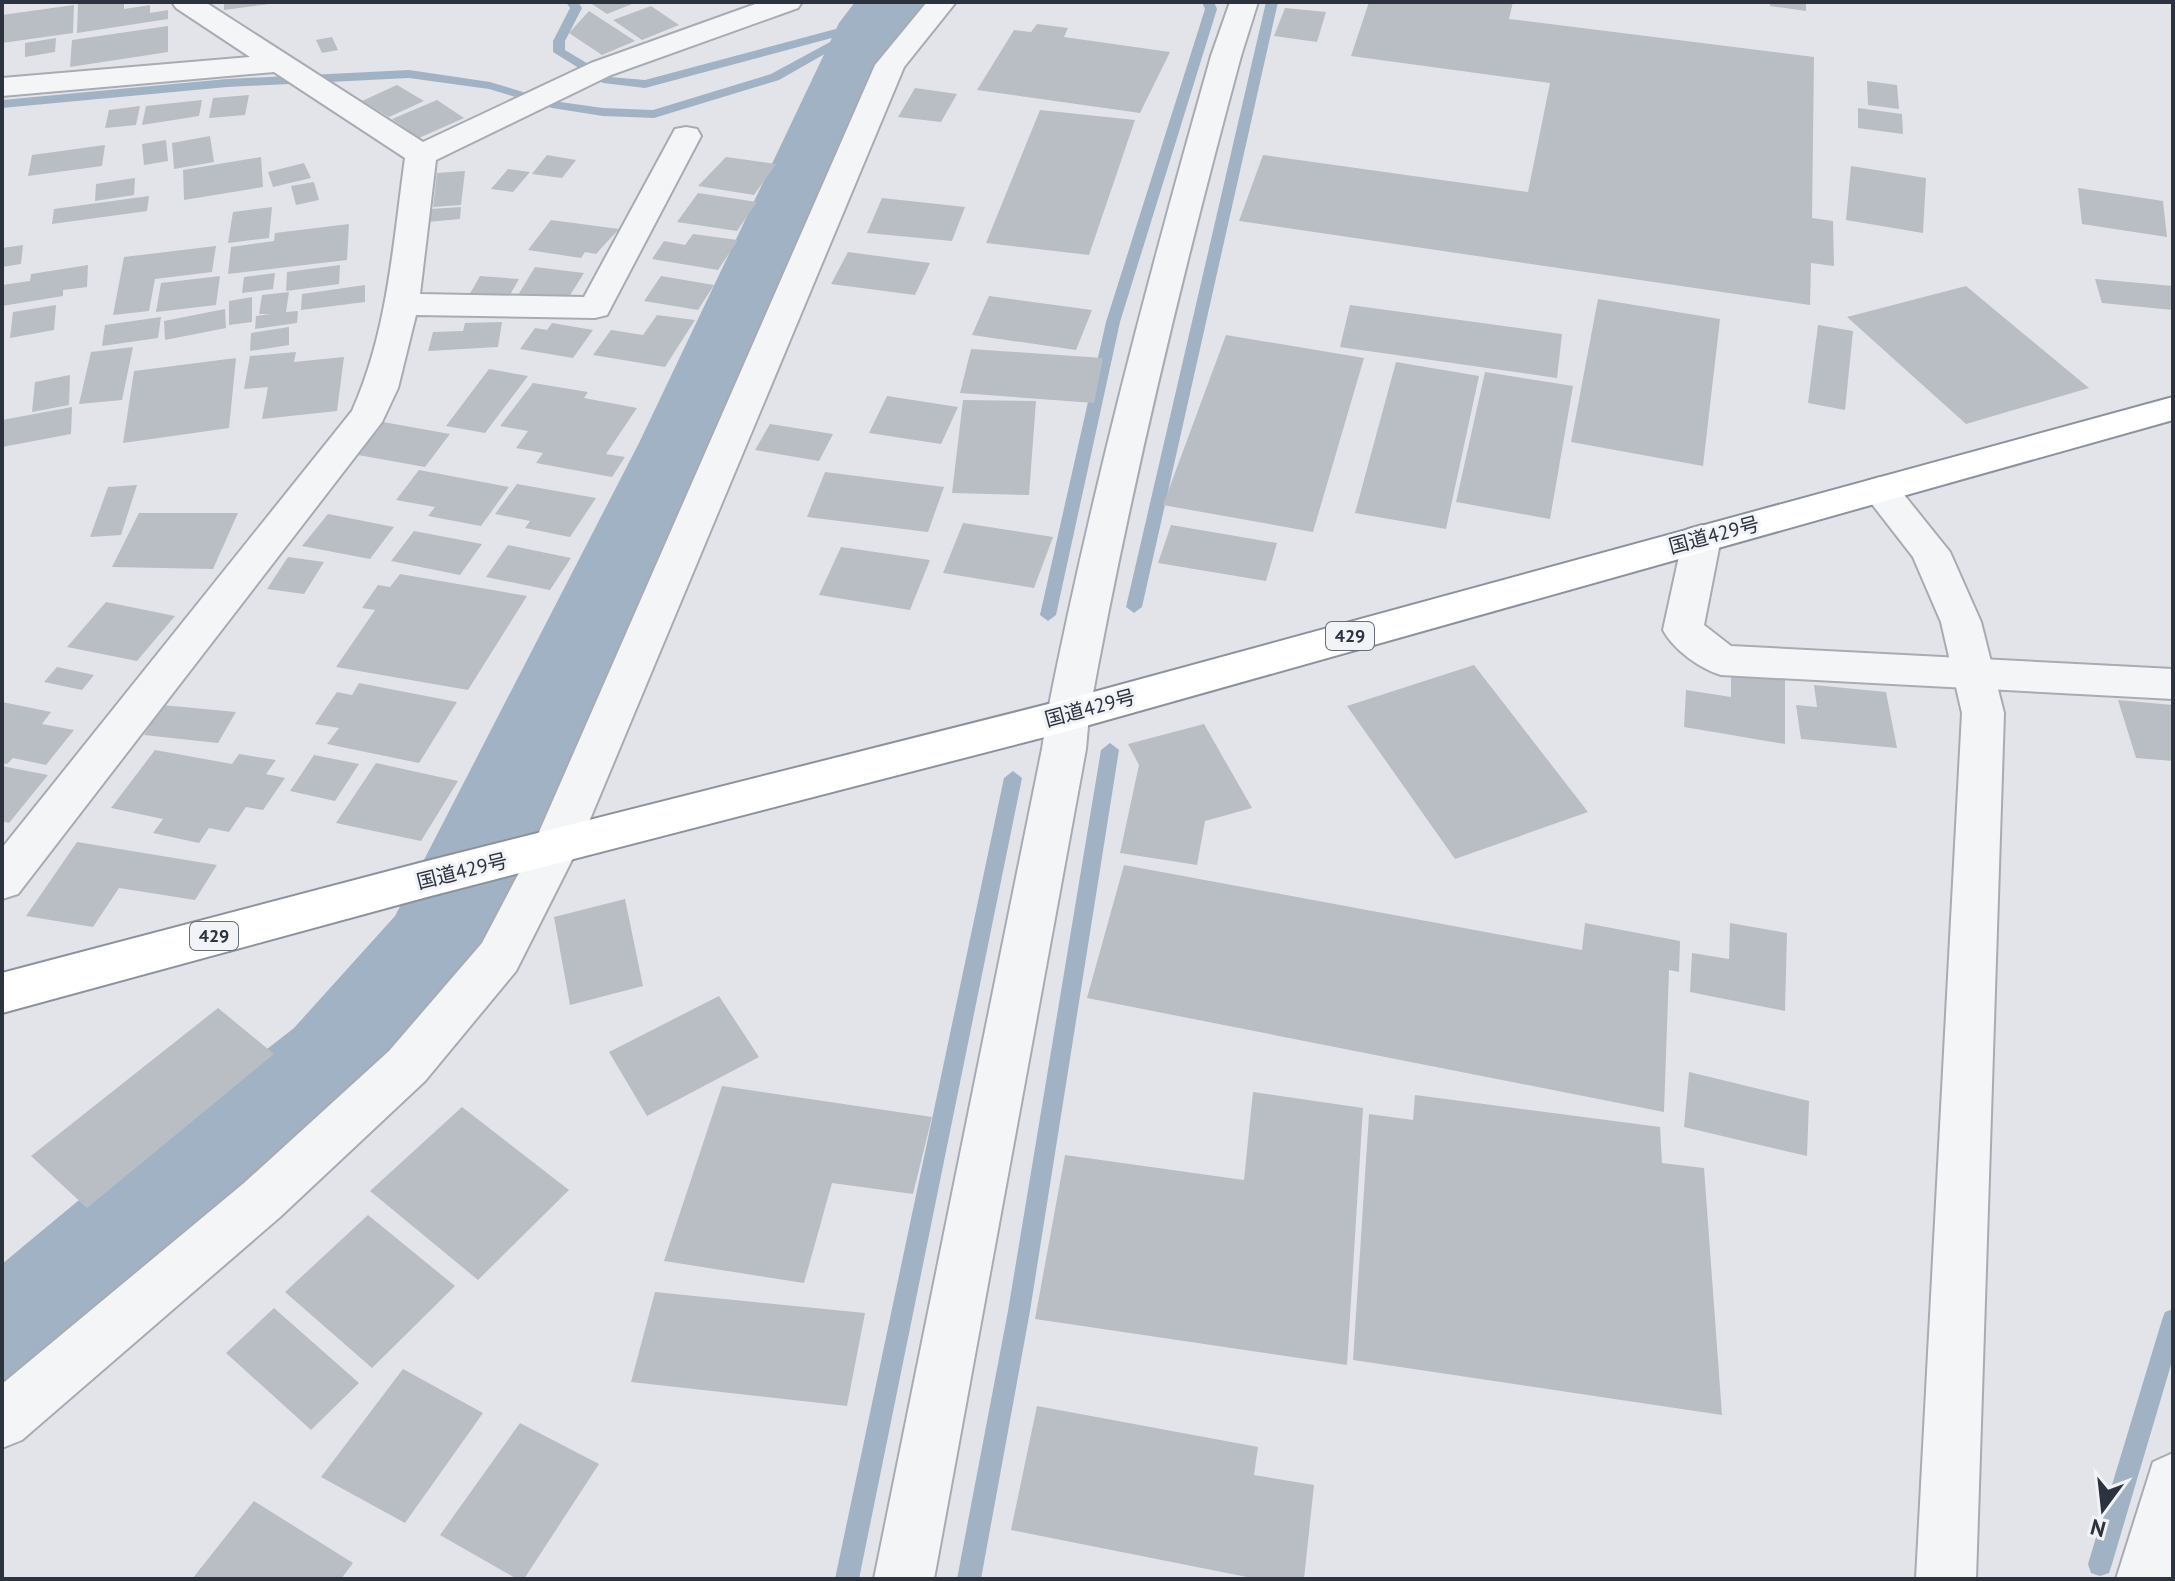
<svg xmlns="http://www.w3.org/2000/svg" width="2175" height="1581" font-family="'PT Sans','Noto Sans JP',sans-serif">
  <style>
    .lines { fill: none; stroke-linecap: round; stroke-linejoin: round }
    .stream { fill: #a1b2c5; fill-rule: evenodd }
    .river { fill: #a1b2c5; fill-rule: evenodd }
    .building { fill: #b9bec5 }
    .minor-casing { stroke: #a8abb3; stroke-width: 4 }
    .tertiary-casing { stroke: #a8abb3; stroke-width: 4 }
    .trunk-casing { stroke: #8b929e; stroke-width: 4 }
    .minor { fill: #f4f5f7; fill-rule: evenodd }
    .tertiary { fill: #f4f5f7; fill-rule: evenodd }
    .trunk { fill: #fff; fill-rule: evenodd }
    .labels { text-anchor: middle; stroke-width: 6; stroke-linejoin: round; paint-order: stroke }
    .shield { fill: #f1f3f6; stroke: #676d76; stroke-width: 2 }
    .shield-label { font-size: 18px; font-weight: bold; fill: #2c333f }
    .street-label { font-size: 20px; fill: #2c333f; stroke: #f1f3f6 }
  </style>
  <rect width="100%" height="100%" fill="#e2e4e9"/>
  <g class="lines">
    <path class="stream" d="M566 2H578L582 8 565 41V50L610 77 645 80 847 26 853 29 873 19 879 23 779 80 654 118 603 116 552 108 489 89 409 78 227 87 2 108V100L227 79 409 70 490 82 553 101 603 108 653 110 771 74 843 35 645 88 603 83 553 52V41L570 8Z
      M1202 2H1214L1217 9 1120 322 1056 615 1048 621 1040 615 1106 322 1205 9Z
      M1266 2H1278L1142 607 1134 613 1126 607Z
      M1110 743 1119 750 1030 1311 981 1579H957L1008 1311 1101 750Z
      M1013 771 1022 778 859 1579H835L1004 778Z
      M2173 1309V1358L2112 1564 2109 1573 2100 1576 2091 1573 2088 1564 2162 1320 2165 1312Z"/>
    <path class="river" d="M855 2H928L904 31 729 443 475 982 378 1100 255 1205 49 1393 2 1412V1264L167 1127 294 1028 395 916 639 443 839 23Z"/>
  </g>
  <path class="building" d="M124 2V9L150 5V13L168 10V19L77 33 78 3Z
    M269 2V4L224 10V3Z
    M589 2H637L607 14Z
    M1369 2H1513L1509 19 1814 57 1812 218 1833 221 1834 266 1811 263 1810 305 1239 221 1263 155 1528 192 1550 83 1351 56Z
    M1770 2H1806V11L1770 6Z
    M74 5 73 33 2 43V15Z
    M651 6 679 25 642 40 613 20Z
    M1285 8 1326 12 1317 42 1274 36Z
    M589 11 635 41 602 55 569 33Z
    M1037 24 1068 28 1064 37 1170 52 1140 113 977 90 1014 30 1031 32Z
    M168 26V52L70 67 72 40Z
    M332 37 338 50 322 53 316 40Z
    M56 38 55 52 25 57V43Z
    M1867 81 1897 85 1899 109 1868 105Z
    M397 85 424 101 389 117 362 101Z
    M915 88 957 94 941 122 898 117Z
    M249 95 245 115 209 118 213 98Z
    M202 100 199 116 142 125 146 106Z
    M437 100 464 118 419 138 392 119Z
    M140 106 136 125 105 128 109 110Z
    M1858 108 1902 114 1903 134 1858 128Z
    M1040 110 1135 120 1089 255 986 243Z
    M210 136 214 162 174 169 172 143Z
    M166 140 168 161 144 165 142 144Z
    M105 145 102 166 28 176 32 155Z
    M547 155 576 160 562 178 532 174Z
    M261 157 263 187 184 200 183 170Z
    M726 157 776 164 754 195 698 186Z
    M304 163 311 178 273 187 268 172Z
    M1851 166 1926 178 1923 233 1846 220Z
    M508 169 530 172 513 192 491 189Z
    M465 171 461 205 433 207 437 173Z
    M135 178 134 195 95 201 96 184Z
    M314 182 319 200 296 205 291 186Z
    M2078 188 2163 201 2167 237 2082 224Z
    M698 193 757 202 737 231 677 222Z
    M149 196 147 211 52 224 54 209Z
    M882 198 965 207 952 241 867 233Z
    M272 207 269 238 228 243 233 212Z
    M461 207 460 219 427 222 429 209Z
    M551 220 619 229 596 254 585 252 581 258 528 250Z
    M349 224 347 260 228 274 231 247 274 241 275 233Z
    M693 234 738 240 718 270 652 259 664 241 685 245Z
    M23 245 21 264 2 267V248Z
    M216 246 212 272 155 279 149 311 113 315 124 257Z
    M848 252 930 263 915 295 831 284Z
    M88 265 87 287 63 290V296L2 306V285L30 281 31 274Z
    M340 265 339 284 286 291 287 272Z
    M535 267 584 273 567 300 518 295Z
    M275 273 273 289 242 293 244 277Z
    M220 276 216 305 156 312 161 283Z
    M480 276 519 279 507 300 468 297Z
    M661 276 714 285 698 310 644 301Z
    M2095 279 2173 286V310L2102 303Z
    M365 285V302L301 310 302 294Z
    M1966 286 2089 388 1966 424 1847 317Z
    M289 292 286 312 298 311 297 323 255 329 256 316 270 314H259L262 295Z
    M989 296 1092 310 1076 350 972 335Z
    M252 297V322L229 325V301Z
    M1598 299 1720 319 1703 466 1571 442Z
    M56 305 54 330 10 338 13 312Z
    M1350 305 1562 334 1557 378 1340 347Z
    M225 309 226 328 165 340 164 321Z
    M657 315 695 320 665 367 593 355 611 330 643 335Z
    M161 317 158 338 102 346 105 325Z
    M502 322 498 347 428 351 433 332 463 331 465 323Z
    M552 323 593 330 573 358 520 349 535 328 547 330Z
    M1818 325 1853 331 1845 410 1808 403Z
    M289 327V345L250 351 251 333Z
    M1226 335 1364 358 1313 532 1163 505Z
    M133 347 122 400 79 404 91 352Z
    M971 349 1103 358 1094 403 960 393Z
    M296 352 294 362 344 357 337 411 262 419 268 387 244 389 250 356Z
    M236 358 229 428 123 443 134 371Z
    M1396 362 1479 376 1446 529 1355 513Z
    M489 369 528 376 485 433 446 426Z
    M1485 372 1573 386 1550 519 1456 502Z
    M70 375 69 405 32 412 35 382Z
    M533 383 588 392 584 398 637 408 606 454 625 457 612 477 536 463 543 453 516 448 528 431 500 426Z
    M887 396 958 407 941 444 869 433Z
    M963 400 1036 401 1029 495 952 493Z
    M72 407 71 434 2 447V420Z
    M383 422 450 434 425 467 358 455Z
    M770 424 833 434 819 461 755 450Z
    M419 470 509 487 481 526 428 516 435 507 396 500Z
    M825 472 944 487 928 532 807 517Z
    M517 484 596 498 570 537 525 528 530 521 495 514Z
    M137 485 121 535 90 537 108 487Z
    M139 513H238L213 569 112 567Z
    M328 514 394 527 370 559 302 546Z
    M963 523 1053 537 1034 588 943 573Z
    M1171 525 1277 543 1266 581 1158 563Z
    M414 531 482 544 460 575 391 561Z
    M508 545 571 558 550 590 486 577Z
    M841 547 930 560 910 610 819 595Z
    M288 557 324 562 304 594 267 589Z
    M400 574 527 596 468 690 336 667 375 610 362 608 378 585 390 587Z
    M106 602 175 616 137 661 67 647Z
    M1474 665 1588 812 1455 859 1347 706Z
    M57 667 94 675 82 690 44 682Z
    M1731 667 1785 677V744L1684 727 1686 690 1731 697Z
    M359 683 457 702 419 763 327 744 339 728 315 724 337 692 352 695Z
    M1814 685 1886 692 1897 748 1801 739 1796 705 1817 707Z
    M2118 700 2173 705V761L2136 758Z
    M2 702 51 712 42 724 74 730 46 765 13 758 7 764 2 763Z
    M162 705 236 712 218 743 144 735Z
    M1204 724 1252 808 1205 821 1197 865 1120 853 1139 765 1128 744Z
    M155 750 232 764 239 754 276 760 266 774 285 778 263 810 246 807 229 832 209 828 199 843 153 833 163 819 111 808Z
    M314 755 359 764 335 801 290 791Z
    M376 763 458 781 421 841 336 823Z
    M2 766 48 775 9 823 2 821Z
    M77 842 217 865 195 900 119 888 93 927 26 916Z
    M1124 865 1582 950 1585 923 1680 941 1679 972 1669 970 1664 1112 1087 998Z
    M625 899 643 986 570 1005 554 917Z
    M1730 923 1787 933 1785 1011 1690 992 1692 953 1729 959Z
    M719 996 759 1057 647 1116 609 1052Z
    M218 1008 274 1054 87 1208 31 1156Z
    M1689 1072 1809 1101 1807 1156 1684 1127Z
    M722 1086 932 1117 913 1194 832 1183 804 1283 664 1261Z
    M1253 1092 1363 1108 1347 1365 1035 1319 1065 1155 1244 1180Z
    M1415 1095 1660 1127 1662 1163 1704 1168 1722 1415 1353 1360 1369 1114 1413 1120Z
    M462 1107 569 1190 478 1280 370 1191Z
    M368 1215 455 1286 372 1368 285 1292Z
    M655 1292 865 1313 847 1406 631 1382Z
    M274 1308 359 1383 311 1430 226 1353Z
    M403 1369 483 1413 405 1523 321 1477Z
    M1037 1406 1258 1447 1254 1475 1314 1485 1304 1579H1257L1011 1530Z
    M520 1423 599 1464 524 1579H517L440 1535Z
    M254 1501 353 1563 341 1579H192Z"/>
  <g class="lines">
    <defs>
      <path id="minor" d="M172 2H205L423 142 591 63 761 2H802L798 8 611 75 436 160 420 294 584 297 675 129 686 127 697 129 701 136 607 315 595 318 416 315 398 388 382 422 18 894 2 899V848L352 411C388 331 393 244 405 158L274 72 2 96V78L250 57 176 8Z
        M927 2H956L904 67 578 848 516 971 425 1081 280 1217 22 1440 2 1448V1384L244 1183 389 1051 482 943 532 848 875 65Z
        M1230 2H1258L1241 56 1236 62 1226 65 1216 62 1211 56Z
        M1702 525 1716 529 1721 538 1704 625 1731 646 2173 669V699L1721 675C1699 668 1674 650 1663 630L1683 538 1688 529Z
        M1068 699 1083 704 1089 715 1086 749 934 1579H874L1042 749 1047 715 1053 704Z
        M2173 1453V1579H2116L2153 1462Z"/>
      <path id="tertiary" d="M1226 47 1236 50 1241 56C1182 274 1129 493 1089 715L1083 726 1068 731 1053 726 1047 715C1091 493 1149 274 1211 56L1216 50Z
        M1880 477 1893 481 1950 552 1981 622 2004 713 1976 1579H1916L1962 713 1941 622 1913 557 1861 490 1867 481Z"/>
      <path id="trunk" d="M2173 397V420L1068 731 427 897 2 1013V973L427 861 1068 699Z"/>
    </defs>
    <use href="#minor" class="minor-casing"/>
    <use href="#tertiary" class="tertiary-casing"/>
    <use href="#trunk" class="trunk-casing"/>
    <use href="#minor" class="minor"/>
    <use href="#tertiary" class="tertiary"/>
    <use href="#trunk" class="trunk"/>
  </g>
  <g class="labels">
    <g class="shield">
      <rect x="1326" y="622" width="48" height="28" rx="6"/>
      <rect x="190" y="922" width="48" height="28" rx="6"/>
    </g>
    <g class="shield-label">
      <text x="1350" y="642">429</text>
      <text x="214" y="942">429</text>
    </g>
    <g class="street-label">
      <text transform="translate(1714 535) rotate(-15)" y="7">国道429号</text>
      <text transform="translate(1090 708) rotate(-15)" y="7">国道429号</text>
      <text transform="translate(462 871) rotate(-14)" y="7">国道429号</text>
    </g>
  </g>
  <rect width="2175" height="1581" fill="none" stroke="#2c333f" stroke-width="8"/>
  <g transform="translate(2103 1509) rotate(195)" stroke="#f1f3f6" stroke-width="6" paint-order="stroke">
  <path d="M0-6L14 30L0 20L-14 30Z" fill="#2c333f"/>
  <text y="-12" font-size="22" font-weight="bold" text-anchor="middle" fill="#2c333f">N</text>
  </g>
</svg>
